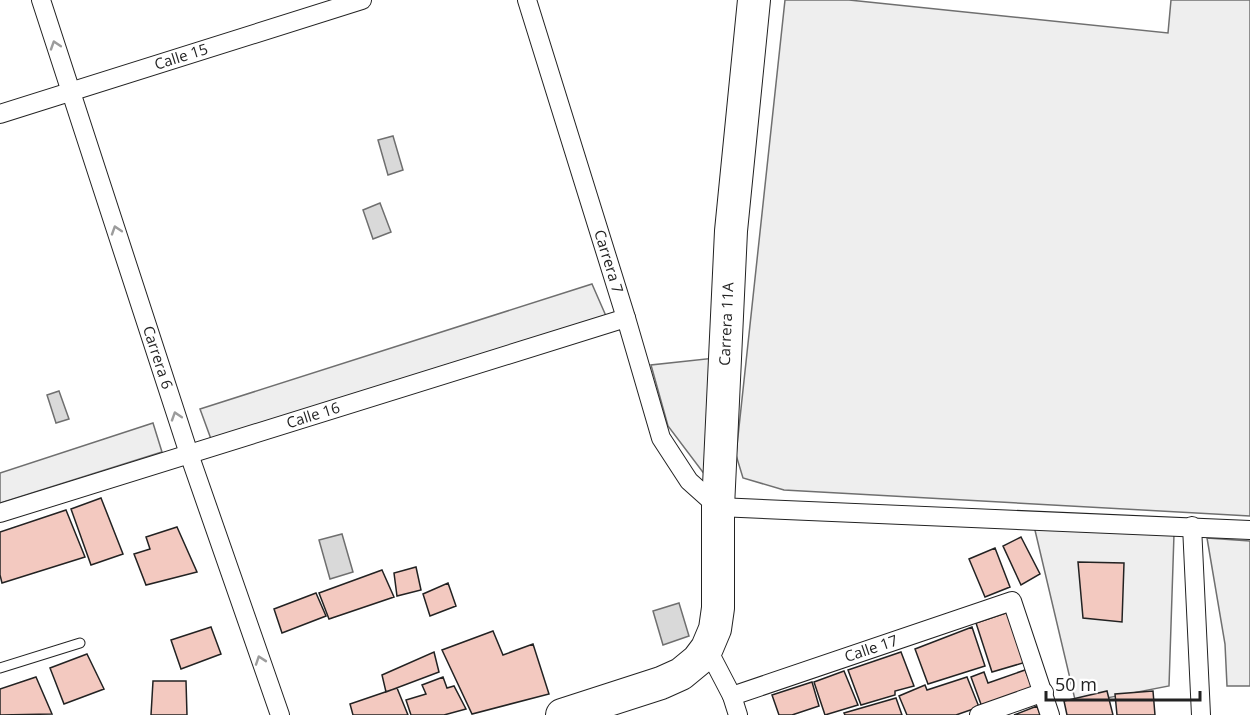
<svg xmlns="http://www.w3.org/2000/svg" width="1250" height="715" font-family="'Open Sans',sans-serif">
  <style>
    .green { fill: #eee; stroke: #6f6f6f; stroke-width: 1.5 }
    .water { fill: #d9d9d9; stroke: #6f6f6f; stroke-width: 1.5 }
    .building { fill: #f3c9c0; stroke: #222; stroke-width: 1.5 }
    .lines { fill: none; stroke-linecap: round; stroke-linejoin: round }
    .service-casing { stroke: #222; stroke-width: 11 }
    .minor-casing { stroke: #222; stroke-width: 20 }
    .trunk-casing { stroke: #222; stroke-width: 34 }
    .service { stroke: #fff; stroke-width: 9 }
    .minor { stroke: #fff; stroke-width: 18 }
    .trunk { stroke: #fff; stroke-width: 32 }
    .oneway { stroke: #9c9c9c }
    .labels { text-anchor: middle; stroke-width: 4.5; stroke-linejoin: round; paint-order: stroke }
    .street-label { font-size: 15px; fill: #222; stroke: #fff }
  </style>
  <rect width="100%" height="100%" fill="#fff"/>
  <path class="green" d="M785 0H849L1168 33 1171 0H1250V516L784 490 743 478 736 455Z
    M592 284 606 316 211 439 200 409Z
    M715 358 708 479 668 426 651 365Z
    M153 423 162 452 0 503V473Z
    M1034 526 1174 534 1169 686 1076 704Z
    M1207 538 1250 541V686H1227L1225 644Z"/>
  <path class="water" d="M393 136 403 170 388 175 378 140Z
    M380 203 391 232 373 239 363 210Z
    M59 391 69 419 56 423 47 395Z
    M342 534 353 572 330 579 319 540Z
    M679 603 689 636 663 645 653 611Z"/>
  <path class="building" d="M101 498 123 554 91 565 71 509Z
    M66 510 85 557 2 583 0 575V532Z
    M177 527 197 572 146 585 134 554 150 549 146 537Z
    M1021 537 1040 574 1021 585 1003 546Z
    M995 548 1010 587 985 597 969 559Z
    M1078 562 1124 563 1122 622 1083 618Z
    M416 567 421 590 397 596 394 573Z
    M382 570 394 597 329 619 319 593Z
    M448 583 456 606 430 616 423 594Z
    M316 593 326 616 282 633 274 609Z
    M1009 612 1026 662 992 672 976 623Z
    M211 627 221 654 181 669 171 640Z
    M972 627 985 666 928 684 915 649Z
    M493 631 503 655 533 644 549 694 472 714 442 650Z
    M434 652 439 672 386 692 382 675Z
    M901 652 914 686 895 691V695L861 705 848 670Z
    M87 654 104 689 64 704 50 668Z
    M1025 670 1034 691 982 707 971 677 984 672 988 683Z
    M844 671 858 705 825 715 814 682Z
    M36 677 52 714 0 715V689Z
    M443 677 447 688 454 686 466 709 444 715H411L406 700 426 694 422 685Z
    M967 677 979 707 956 715H907L899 696 925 685 927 690Z
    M153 681H186L187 715H151Z
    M812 682 819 706 792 715H779L772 695Z
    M397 688 408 715H353L350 704Z
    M1107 691 1113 715H1067L1064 701Z
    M1153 691 1155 715H1117L1115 694Z
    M896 698 902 715H845L844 713Z
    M1037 706 1040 715H1014Z"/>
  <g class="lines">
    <defs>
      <path id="service" d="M0 668 80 643"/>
      <g id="minor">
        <path id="s1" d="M41 0 189 454 280 715"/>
        <path id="s2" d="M527 0 626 318 661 438 689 481 718 507 1250 530"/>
        <path id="s3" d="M0 114 362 0"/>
        <path id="s4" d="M0 513 626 318"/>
        <path d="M1192 526 1201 715"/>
        <path d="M707 648 732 696 738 715"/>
        <path id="s5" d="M732 696 1012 601 1050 715"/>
        <path d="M979 715 1044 692"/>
      </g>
      <g id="trunk">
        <path id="s6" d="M562 715 661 683 681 674 698 660 707 648 715 629 718 608V507L731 231 754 0"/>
      </g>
    </defs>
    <use href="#service" class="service-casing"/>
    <use href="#minor" class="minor-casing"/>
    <use href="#trunk" class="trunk-casing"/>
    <use href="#service" class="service"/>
    <use href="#minor" class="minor"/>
    <use href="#trunk" class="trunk"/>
  </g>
  <defs><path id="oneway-chevron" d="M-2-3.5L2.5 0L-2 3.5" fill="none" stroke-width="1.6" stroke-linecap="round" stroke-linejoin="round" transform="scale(1.5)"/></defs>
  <g class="oneway">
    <use href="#oneway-chevron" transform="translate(55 45) rotate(-108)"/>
    <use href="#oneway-chevron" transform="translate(116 230) rotate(-108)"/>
    <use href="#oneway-chevron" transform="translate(176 416) rotate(-108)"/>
    <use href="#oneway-chevron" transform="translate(260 660) rotate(-109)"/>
  </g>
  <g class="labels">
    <g class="street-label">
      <text dy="5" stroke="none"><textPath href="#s3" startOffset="190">Calle 15</textPath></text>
      <text dy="5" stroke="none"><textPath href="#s2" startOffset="274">Carrera 7</textPath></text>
      <text dy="5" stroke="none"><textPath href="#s6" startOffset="489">Carrera 11A</textPath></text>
      <text dy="5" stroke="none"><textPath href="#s1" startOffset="376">Carrera 6</textPath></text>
      <text dy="5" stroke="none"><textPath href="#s4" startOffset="328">Calle 16</textPath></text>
      <text dy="5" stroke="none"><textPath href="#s5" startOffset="147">Calle 17</textPath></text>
    </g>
  </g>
  <path d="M1046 691v9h154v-9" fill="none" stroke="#222222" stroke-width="3"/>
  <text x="1055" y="691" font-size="18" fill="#222222" stroke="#ffffff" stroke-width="4.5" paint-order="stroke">50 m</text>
</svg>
